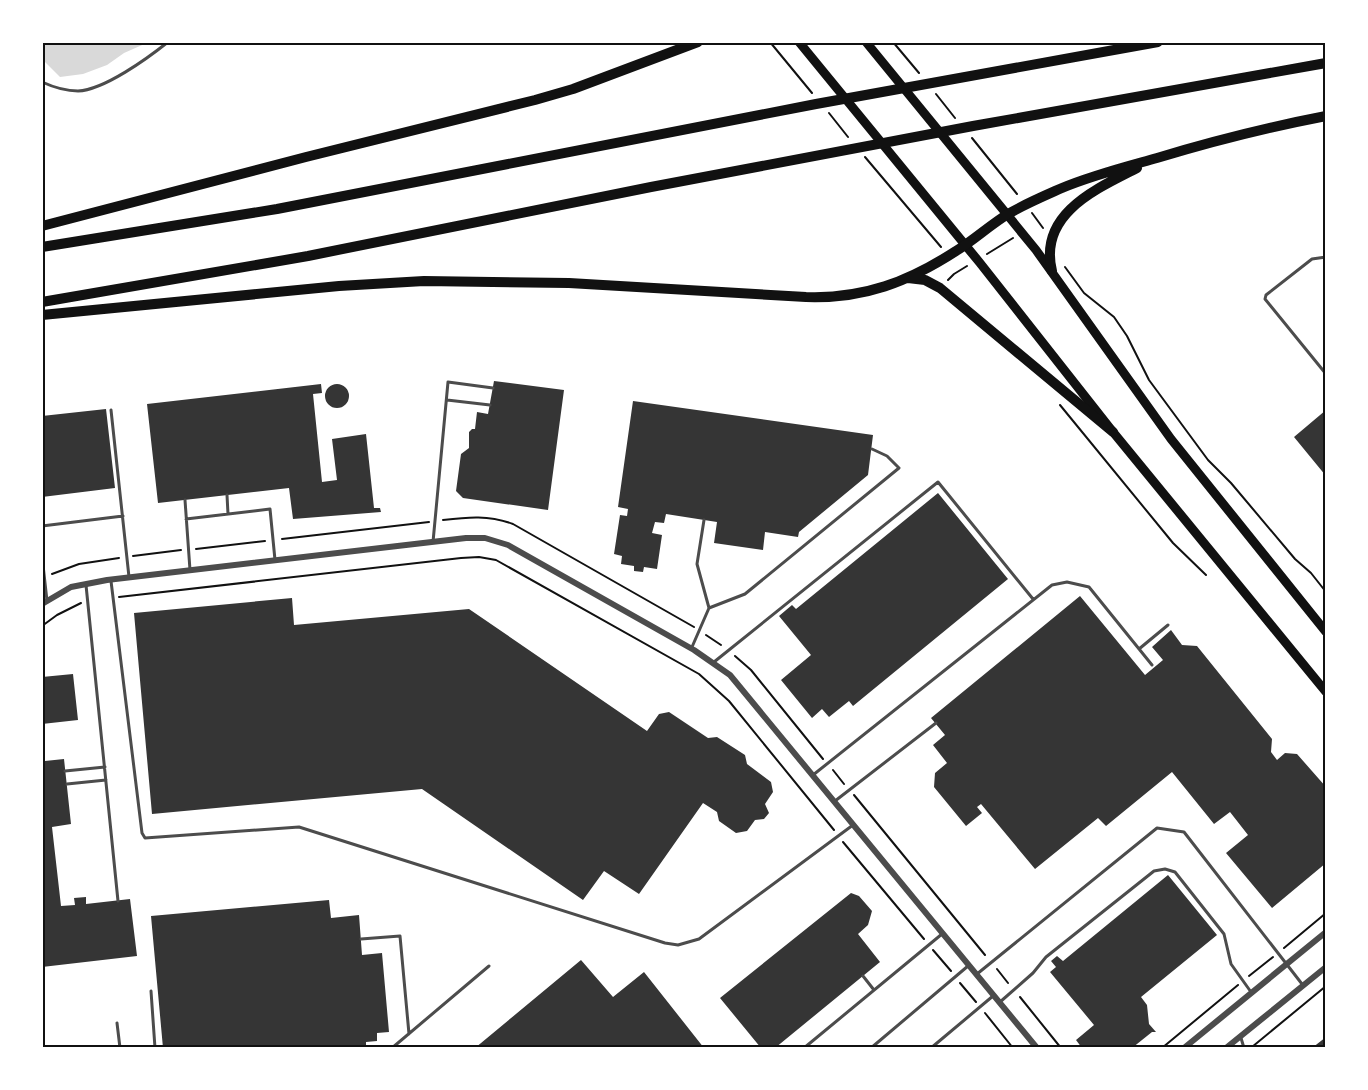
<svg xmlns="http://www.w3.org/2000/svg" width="1368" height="1090" font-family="Raleway,sans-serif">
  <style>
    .water { fill: #d9d9d9 }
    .building { fill: #353535 }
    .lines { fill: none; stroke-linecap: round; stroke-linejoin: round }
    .path { stroke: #111; stroke-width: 2 }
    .service { stroke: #4c4c4c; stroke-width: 3 }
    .minor { stroke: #4c4c4c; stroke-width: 6 }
    .primary { stroke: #111; stroke-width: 9 }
    .motorway { stroke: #111; stroke-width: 10 }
    .neatline { fill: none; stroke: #111; stroke-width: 2 }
  </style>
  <rect width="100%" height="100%" fill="#fff"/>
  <path class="water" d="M42 42H149L124 53 107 65 83 74 60 77 42 59Z"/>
  <path class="building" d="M494 381 564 390 548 510 463 498 456 491 461 454 469 448V432L472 429H475L477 412 488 414Z
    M325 396a12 12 0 1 1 24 0a12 12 0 1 1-24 0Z
    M321 384 322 393 313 394 322 482 337 480 332 439 366 434 374 508H380L381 512 293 519 289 488 158 503 147 404Z
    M633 401 873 435 868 475 799 532 798 537 765 532 763 550 714 543 717 522 666 514 664 523 655 522 652 533 662 535 657 569 644 567 643 572 634 571V566L621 564 622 556 614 554 620 515 627 516 628 509 618 507Z
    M106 409 115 488 42 497V416Z
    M1326 410V476L1294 437Z
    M938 493 1008 579 853 706 849 701 829 717 822 709 812 718 781 680 811 655 779 616 792 605 796 609Z
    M1080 596 1145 675 1163 660 1152 647 1171 630 1182 645 1197 646 1272 739 1271 752 1277 760 1285 753 1297 754 1326 787V863L1272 908 1226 853 1248 835 1230 812 1214 824 1172 772 1106 826 1098 818 1035 869 981 804 977 807 982 813 966 826 934 787 935 773 947 763 933 745 945 735 931 718Z
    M292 598 294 625 469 609 647 731 659 714 669 712 708 738 717 737 745 755 747 764 771 782 773 792 765 804 769 813 764 819 755 820 747 831 736 833 719 821 717 812 703 803 639 894 604 871 583 900 422 789 152 814 134 613Z
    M73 674 78 720 42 724V677Z
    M42 747 45 761 64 759 71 824 52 827 61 906 75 905 74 898 86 897V904L130 899 137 956 42 967Z
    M1168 875 1217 935 1141 997 1147 1005 1149 1024 1156 1032H1152L1132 1048H1082L1076 1040 1094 1025 1050 972 1056 967 1051 961 1057 956 1063 961Z
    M851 893 859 896 872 911 868 925 858 934 880 962 775 1048H761L720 998Z
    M329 900 331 918 359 915 362 955 382 953 389 1032 377 1033V1041L366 1042V1048H163L151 916Z
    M581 960 613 997 644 972 704 1048H475Z
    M1326 1037V1048H1312Z"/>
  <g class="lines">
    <path class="path" d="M770 42 812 93
      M893 42 919 73
      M936 94 955 118
      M829 113 848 137
      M972 138 1017 194
      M865 157 941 247
      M1032 213 1043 228
      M987 254 1013 238
      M1065 267 1084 293 1114 317 1127 336 1149 380 1208 460 1231 483 1295 559 1311 573 1326 592
      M948 280 954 274 967 266
      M1060 405 1173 543 1206 575
      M443 520C468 517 489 515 513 524L694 627
      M282 539 429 522
      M196 549 265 541
      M133 556 181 550
      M52 574 79 564 119 558
      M119 597 461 558 479 557 496 560 699 674 729 701 834 830
      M42 626 57 615 81 603
      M706 635 721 645
      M735 656 751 670 823 759
      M833 770 844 784
      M854 795 985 955
      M843 842 924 939
      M1284 948 1326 913
      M933 950 951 971
      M997 969 1008 983
      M1249 976 1273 957
      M960 983 976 1002
      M1020 997 1061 1048
      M985 1013 1013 1048
      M1252 1047 1326 986
      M1162 1048 1238 985"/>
    <path class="service" d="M42 82C53 87 65 91 78 91 104 90 148 58 168 42
      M1326 257 1312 259 1266 295 1265 299 1326 374
      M447 400 490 405
      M111 410 129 577
      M227 495 228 514
      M185 500 190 570
      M186 519 270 509 275 560
      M704 520 697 564 709 608
      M42 526 123 516
      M433 542 448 382 493 388
      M42 556 47 601
      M111 581 142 833 145 838 299 827 665 943 678 945 699 939 853 825
      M86 585 118 901
      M692 647 709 608 745 594 899 468 887 456 872 449
      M1139 649 1168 625
      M714 662 938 482 1033 599
      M65 771 105 767
      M813 775 1052 585 1067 582 1089 587 1152 665
      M67 784 106 780
      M835 801 936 723
      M361 939 400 936 409 1034
      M977 974 1157 828 1184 832 1302 984
      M863 976 874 990
      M151 991 155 1048
      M1000 1002 1033 973 1046 957 1154 871 1165 869 1175 872 1224 934 1231 964 1251 992
      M117 1023 120 1048
      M1241 1038 1244 1048
      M392 1048 489 966
      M804 1048 942 934
      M871 1048 968 966
      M931 1048 993 996"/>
    <path class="minor" d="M42 604 71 587 107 580 466 538H485L508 545 694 650 730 675 1037 1048
      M1184 1048 1326 932
      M1226 1048 1326 967"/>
    <path class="primary" d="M799 42 980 263 1113 432 1326 692
      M866 42 1036 250 1171 439 1326 632"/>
    <path class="motorway" d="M42 226 306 157 535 100 573 89 698 42
      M42 247 277 209 816 104 1158 42
      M1052 271C1038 214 1096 189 1137 168
      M908 278 925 280 940 288 1113 432
      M42 302 308 256 651 187 973 126 1326 63
      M42 315 339 286 424 281 569 283 806 297C864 299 908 282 956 251 974 240 990 225 1008 214 1025 204 1044 196 1062 188 1093 175 1125 167 1157 158 1213 141 1269 127 1326 116"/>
  </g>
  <rect width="1368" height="1090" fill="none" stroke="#ffffff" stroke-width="87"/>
  <rect x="44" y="44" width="1280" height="1002" class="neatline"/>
</svg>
